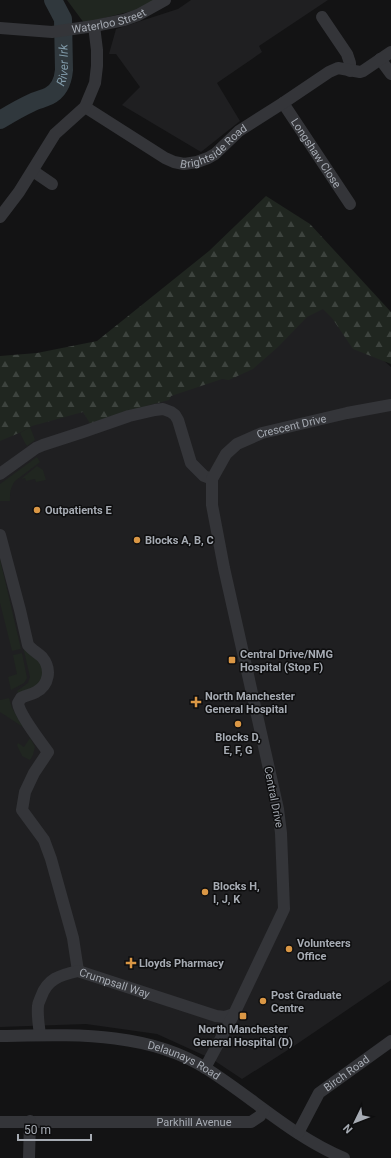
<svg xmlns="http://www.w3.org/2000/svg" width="391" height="1158" font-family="Roboto,sans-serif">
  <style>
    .built { fill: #1f1f21 }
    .green { fill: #202620 }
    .forest { fill: url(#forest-firs) }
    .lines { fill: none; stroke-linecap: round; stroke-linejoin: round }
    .river { stroke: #30383d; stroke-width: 18 }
    .minor { stroke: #343539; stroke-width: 12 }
    .poi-dot { fill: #da9745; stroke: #0e0e0f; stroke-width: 1.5 }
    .labels { text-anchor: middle; stroke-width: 3; stroke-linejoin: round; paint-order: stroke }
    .street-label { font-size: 11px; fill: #a6abb3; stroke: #0e0e0f }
    .poi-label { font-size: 11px; font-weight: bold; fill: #a6abb3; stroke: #0e0e0f; text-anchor: start }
    .water-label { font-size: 12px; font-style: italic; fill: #819baa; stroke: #0e0e0f }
  </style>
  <defs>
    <pattern id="forest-firs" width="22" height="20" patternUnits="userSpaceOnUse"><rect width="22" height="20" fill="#202620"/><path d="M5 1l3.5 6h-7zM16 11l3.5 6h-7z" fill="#3d433e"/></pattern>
  </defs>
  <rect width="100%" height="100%" fill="#131314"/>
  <path class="built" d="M191 0H328L259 46 262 52 217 83 240 121 201 152 122 105 140 87 116 54H109L116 29 178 9Z
    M313 297 391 367V980L294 1046 242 1079 212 1059 157 1034 86 1024 0 1027V424Z"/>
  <path class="green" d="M67 0H159L148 7 84 23Z
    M30 427 34 437 35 440 27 446 25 443 20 433Z
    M37 457 40 462 15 481C10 488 10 493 10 501H0V484Z
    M37 466 43 470 46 480 36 482 35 479 26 481 25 478 21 479Z
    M0 559 21 649 12 651 0 603Z
    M21 638 44 667 40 685 18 693 17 691 28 683 30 677Z
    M22 653 27 678 24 683 11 690 8 677 17 674 13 655Z
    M9 698 12 708 23 727 0 712V700Z
    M30 738 35 747 33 755 30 760 22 756 17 745 18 743 24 747Z"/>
  <path class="forest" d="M266 196 310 224 391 312V364L353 349 332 318 323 309 307 317 278 347 253 369 229 380 222 379 171 396 169 400 150 405 91 425 83 412 32 426 19 433 0 441V356L37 353 97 341 209 251Z"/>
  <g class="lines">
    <path class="river" id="s1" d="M0 120C10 114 20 108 31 103 36 100 43 99 49 96 59 91 63 81 64 70L63 19 53 0"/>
    <g class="minor">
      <path d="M322 17 347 54 350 63V71"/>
      <path id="s2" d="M0 28 52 32 94 26 124 20 138 15 165 0"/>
      <path d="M380 59 391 74"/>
      <path id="s3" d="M283 103 350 204"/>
      <path id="s4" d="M85 107 165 158 174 162 184 164 197 162 208 158 215 154 239 131 283 103 329 72 338 68 360 72 363 71 391 52"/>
      <path d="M33 171 52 184"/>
      <path d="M0 217 19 192 55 134 85 107 95 83 97 66V50L94 26"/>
      <path d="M0 474 36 448 43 445 83 432 129 416 155 410 163 409 171 412 175 415 178 420 191 463 204 476 212 479"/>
      <path d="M0 535 20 610 28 645C32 650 38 653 42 657 52 669 49 685 36 692 31 695 26 695 21 698L18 703C19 714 40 741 48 752L34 773 25 792 22 810 44 840 51 859 73 938 78 971"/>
      <path id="s5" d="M40 1035C39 1026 37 1016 38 1006 38 1003 40 1000 41 997 47 979 60 975 78 971L216 1016 225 1017 234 1014"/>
      <path id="s6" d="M0 1036C69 1035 146 1030 207 1069 253 1098 293 1137 344 1158"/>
      <path id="s7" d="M205 1068 234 1014 284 909 281 833 278 809 224 568 212 505V479L226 454 237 444 262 433 347 413 391 405"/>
      <path id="s8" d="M0 1122H251L260 1116 264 1110"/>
      <path id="s9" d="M298 1133 319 1093 391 1041"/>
      <path d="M29 1158 30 1121"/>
    </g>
  </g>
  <g class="poi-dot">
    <circle cx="37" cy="510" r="4"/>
    <circle cx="137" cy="540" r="4"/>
    <rect x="228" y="656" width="8" height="8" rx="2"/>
    <path d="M194 696h4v4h4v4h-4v4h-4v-4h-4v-4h4z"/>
    <circle cx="238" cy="724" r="4"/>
    <circle cx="205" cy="892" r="4"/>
    <circle cx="289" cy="949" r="4"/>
    <path d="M129 957h4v4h4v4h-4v4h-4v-4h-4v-4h4z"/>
    <circle cx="263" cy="1001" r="4"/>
    <rect x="239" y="1012" width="8" height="8" rx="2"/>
  </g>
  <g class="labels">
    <g class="street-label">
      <text dy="4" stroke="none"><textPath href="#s2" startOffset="110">Waterloo Street</textPath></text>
      <text dy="4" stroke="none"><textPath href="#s4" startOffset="150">Brightside Road</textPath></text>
      <text dy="4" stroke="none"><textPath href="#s3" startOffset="60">Longshaw Close</textPath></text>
      <text dy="4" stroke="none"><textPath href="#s7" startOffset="716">Crescent Drive</textPath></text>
      <text transform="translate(274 797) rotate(79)" y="4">Central Drive</text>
      <text dy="4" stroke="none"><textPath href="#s5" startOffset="125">Crumpsall Way</textPath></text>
      <text dy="4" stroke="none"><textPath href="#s6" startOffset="188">Delaunays Road</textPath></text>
      <text dy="4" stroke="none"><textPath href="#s9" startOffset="79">Birch Road</textPath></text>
      <text dy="4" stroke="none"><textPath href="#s8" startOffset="194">Parkhill Avenue</textPath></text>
    </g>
    <g class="poi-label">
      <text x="45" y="514">Outpatients E</text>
      <text x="145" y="544">Blocks A, B, C</text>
      <text x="240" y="658">Central Drive/NMG<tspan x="240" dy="13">Hospital (Stop F)</tspan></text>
      <text x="205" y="700">North Manchester<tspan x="205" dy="13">General Hospital</tspan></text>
      <text x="238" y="741" text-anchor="middle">Blocks D,<tspan x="238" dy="13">E, F, G</tspan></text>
      <text x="213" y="890">Blocks H,<tspan x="213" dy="13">I, J, K</tspan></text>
      <text x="297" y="947">Volunteers<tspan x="297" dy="13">Office</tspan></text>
      <text x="139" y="967">Lloyds Pharmacy</text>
      <text x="271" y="999">Post Graduate<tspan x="271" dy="13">Centre</tspan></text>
      <text x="243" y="1033" text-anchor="middle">North Manchester<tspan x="243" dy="13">General Hospital (D)</tspan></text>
    </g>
    <g class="water-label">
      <text dy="4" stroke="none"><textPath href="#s1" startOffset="91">River Irk</textPath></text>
    </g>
  </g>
  <g transform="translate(355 1122) rotate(227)" stroke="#0e0e0f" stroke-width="3" paint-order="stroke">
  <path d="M0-3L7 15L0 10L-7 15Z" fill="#a6abb3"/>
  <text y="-6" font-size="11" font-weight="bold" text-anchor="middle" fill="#a6abb3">N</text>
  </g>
  <path d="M18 1134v6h73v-6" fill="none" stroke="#a6abb3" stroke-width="2"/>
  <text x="24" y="1134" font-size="12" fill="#a6abb3" stroke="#0e0e0f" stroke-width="3" paint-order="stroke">50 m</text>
</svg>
